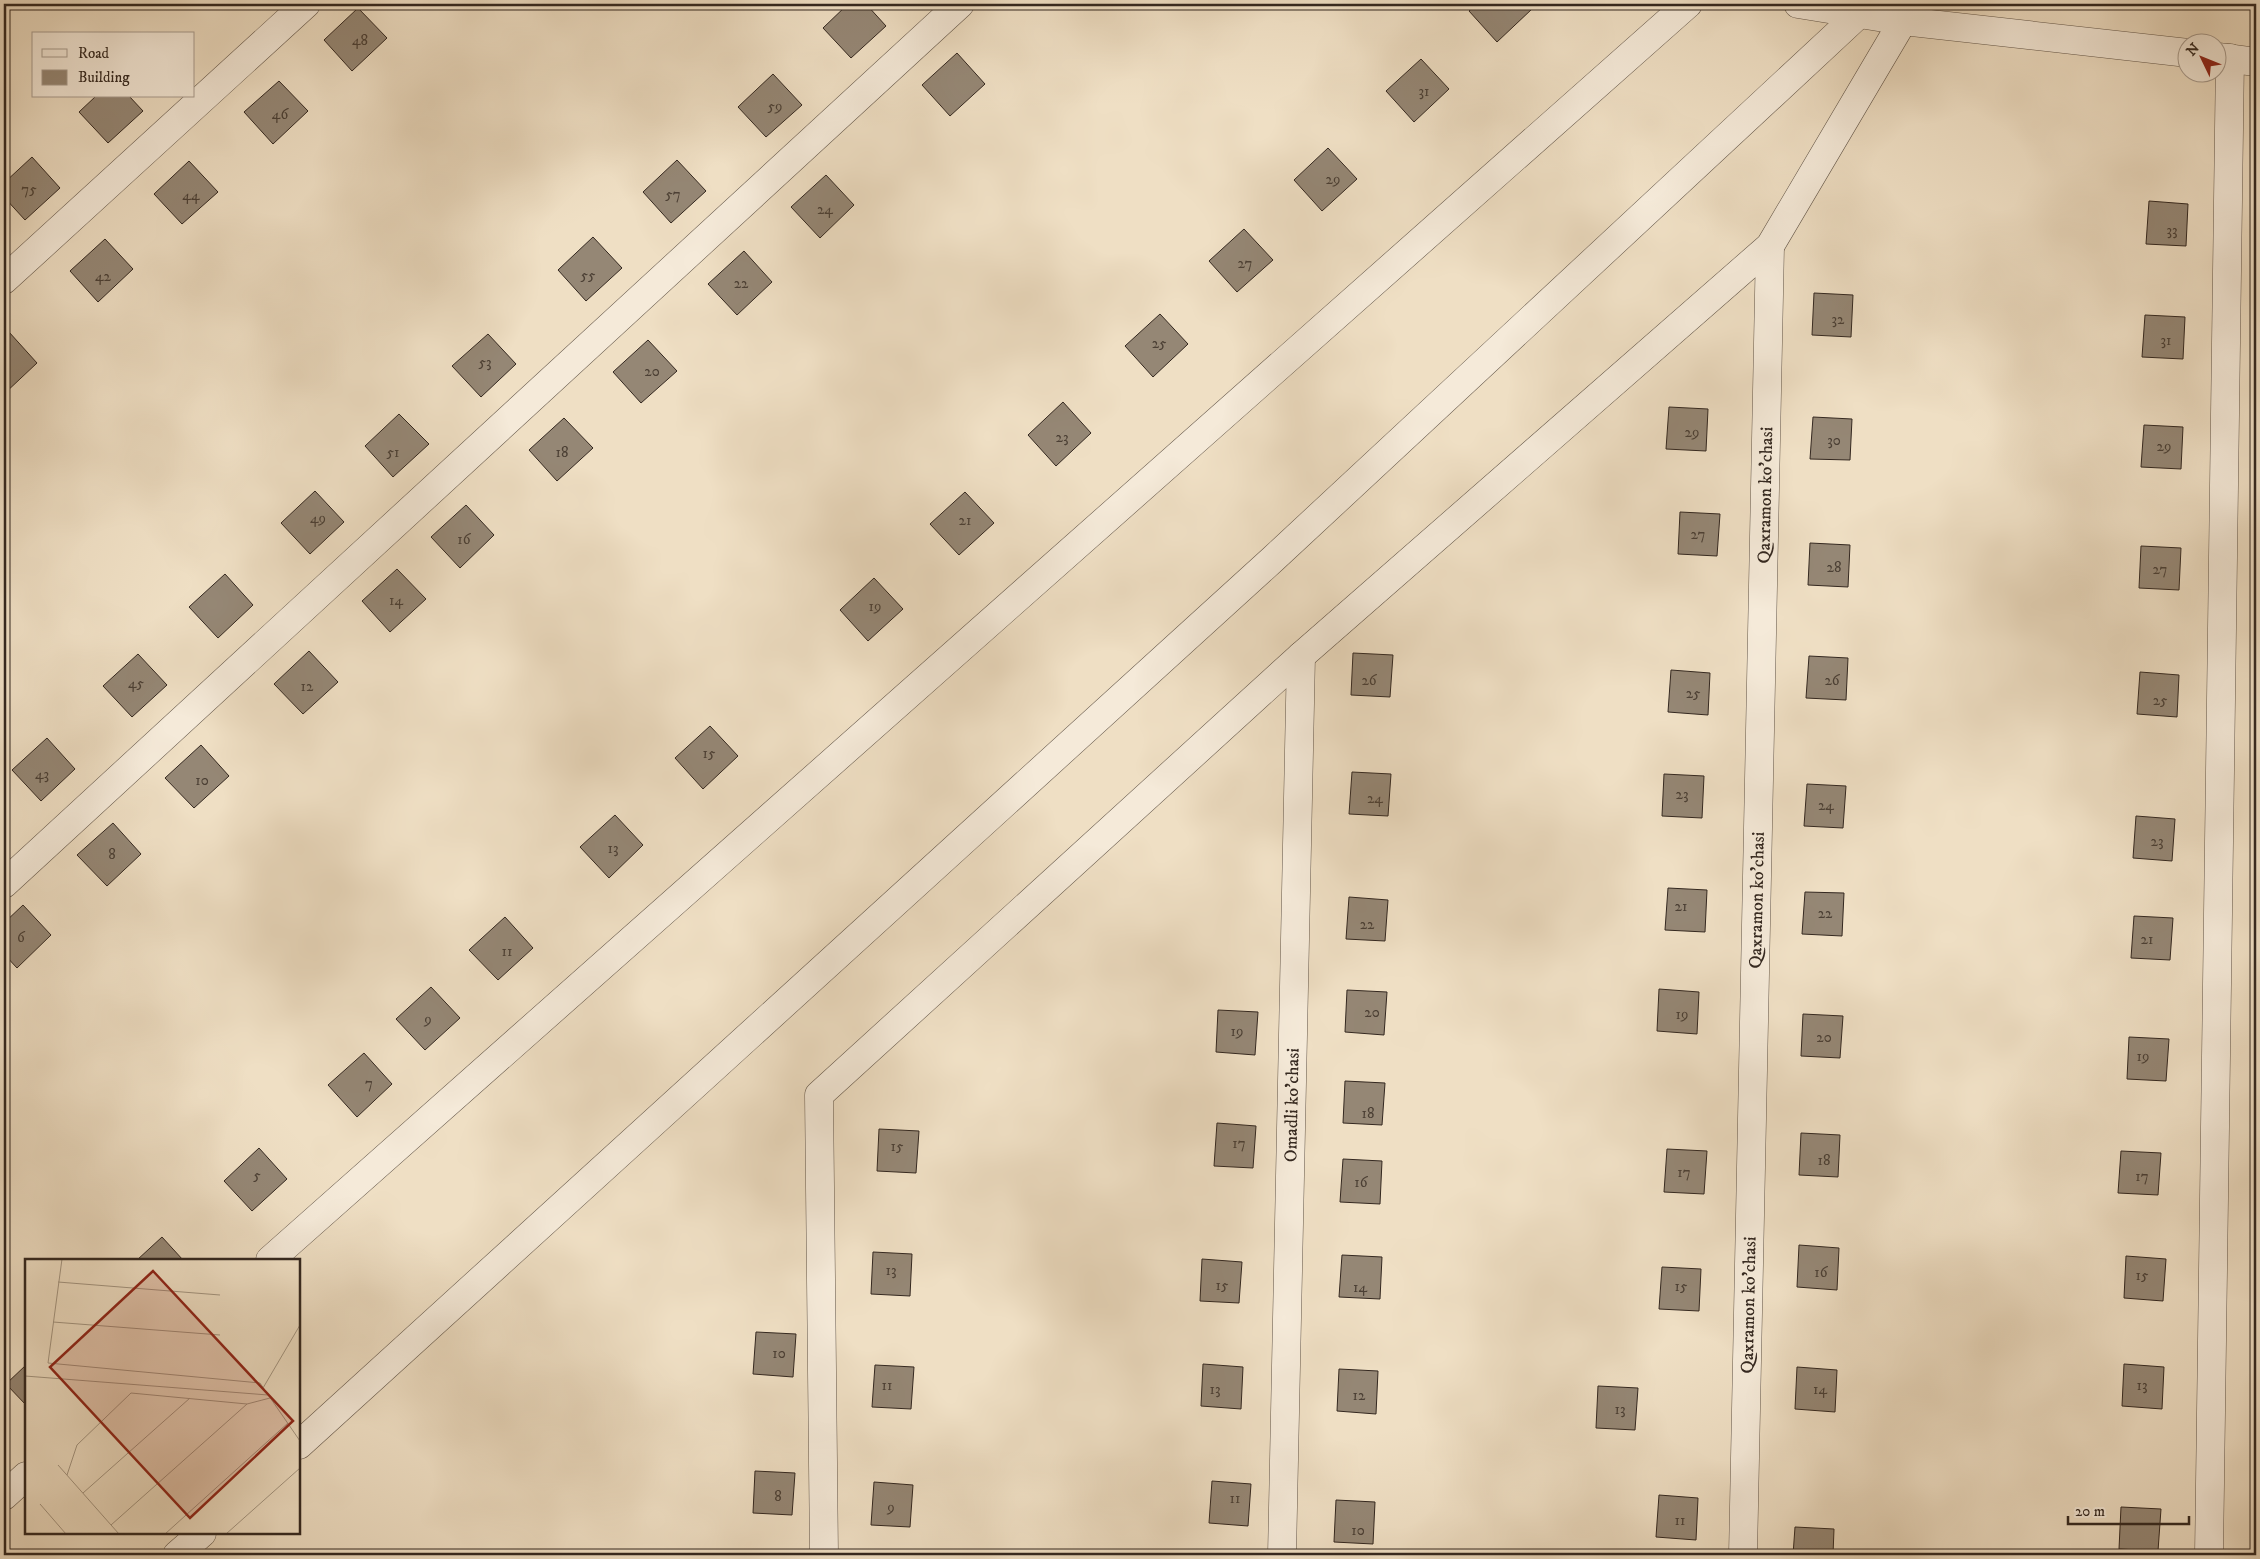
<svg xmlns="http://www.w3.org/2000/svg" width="2260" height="1559" font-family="'IM FELL DW Pica',serif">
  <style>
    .building { fill: #958775; stroke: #342820 }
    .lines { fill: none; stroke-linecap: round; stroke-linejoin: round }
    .minor-casing { stroke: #635649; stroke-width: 29 }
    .minor { stroke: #f5ead9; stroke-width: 28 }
    .labels { text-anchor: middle; stroke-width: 4; stroke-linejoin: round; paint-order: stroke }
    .number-label { font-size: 15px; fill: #4c4035 }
    .street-label { font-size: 18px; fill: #342820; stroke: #f5ead9 }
    .inset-road { fill: none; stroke: #a49682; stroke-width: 1 }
    .view { fill: #8f2418; fill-opacity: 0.15; stroke: #8f2418; stroke-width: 2.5 }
    .inset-edge { fill: none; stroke: #342820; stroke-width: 2.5 }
  </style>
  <rect width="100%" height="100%" fill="#efdfc4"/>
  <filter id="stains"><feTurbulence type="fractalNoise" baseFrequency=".004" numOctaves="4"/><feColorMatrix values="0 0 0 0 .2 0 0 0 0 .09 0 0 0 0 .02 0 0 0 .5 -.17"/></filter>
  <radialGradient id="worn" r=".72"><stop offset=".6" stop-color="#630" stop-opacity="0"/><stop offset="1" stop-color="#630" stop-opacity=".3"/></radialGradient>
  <path class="building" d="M848 4H866L886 26 851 58 823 28Z
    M1477 4H1528L1532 9 1497 42 1469 11Z
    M358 8 387 38 352 71 324 40Z
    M957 53 985 84 950 116 922 85Z
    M1421 59 1449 89 1414 122 1386 91Z
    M773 74 802 105 766 137 738 107Z
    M279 81 308 111 273 144 244 112Z
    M96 96H129L143 111 108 143 79 112Z
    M1328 148 1357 179 1322 211 1294 180Z
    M32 157 60 188 25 220 4 197V183Z
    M677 160 706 191 671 223 643 192Z
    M189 161 218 192 182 224 154 194Z
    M826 175 854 205 820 238 791 207Z
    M2149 201 2188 204 2186 246 2146 244Z
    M1244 229 1273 260 1237 292 1209 261Z
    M593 237 622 268 586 301 558 270Z
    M105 239 133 269 98 302 70 271Z
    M744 251 772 282 737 315 708 284Z
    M1814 293 1853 295 1851 337 1812 335Z
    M1160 314 1188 344 1153 377 1125 346Z
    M2145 315 2185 317 2183 359 2142 357Z
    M9 332 37 363 4 394V337Z
    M488 334 516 364 481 397 452 366Z
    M648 340 677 371 641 403 613 372Z
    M1063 402 1091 433 1056 466 1028 435Z
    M1669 407 1708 409 1706 451 1666 449Z
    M399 414 429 444 393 477 365 446Z
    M1813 417 1852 419 1850 460 1810 459Z
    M564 418 593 448 557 481 529 450Z
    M2144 425 2183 427 2181 469 2141 467Z
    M315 491 344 522 310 554 281 523Z
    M965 492 994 523 959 555 930 524Z
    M466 505 494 535 460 568 431 537Z
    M1680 512 1720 514 1717 556 1678 554Z
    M1810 543 1850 545 1848 587 1808 585Z
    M2141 546 2181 548 2179 590 2139 588Z
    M397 569 426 599 390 632 362 601Z
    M225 574 253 605 218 638 189 607Z
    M874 578 903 609 868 641 840 610Z
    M309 651 338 682 303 714 274 684Z
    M1353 653 1393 655 1390 697 1351 695Z
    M138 654 167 685 132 717 103 686Z
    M1809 656 1848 658 1846 700 1806 698Z
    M1671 670 1710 673 1708 715 1668 712Z
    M2140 672 2179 675 2177 717 2137 714Z
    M710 726 738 756 703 789 675 758Z
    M47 738 75 769 41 801 12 770Z
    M201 745 229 776 194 808 165 778Z
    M1352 772 1391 774 1388 816 1349 814Z
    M1664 774 1704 776 1702 818 1662 816Z
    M1807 784 1846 786 1843 828 1804 826Z
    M615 815 643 845 609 878 580 847Z
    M2136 816 2175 819 2172 861 2133 858Z
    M113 823 141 854 107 886 77 855Z
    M1668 888 1707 890 1705 932 1665 930Z
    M1805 892 1844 893 1842 936 1802 934Z
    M1349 897 1388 900 1385 941 1346 939Z
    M23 905 51 935 17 968 4 954V923Z
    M2134 916 2173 918 2170 960 2131 958Z
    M505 917 533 948 498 980 469 950Z
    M431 987 460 1018 425 1050 396 1019Z
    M1659 989 1699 992 1697 1034 1657 1031Z
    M1347 990 1387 992 1384 1035 1345 1032Z
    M1218 1010 1258 1012 1255 1055 1216 1052Z
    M1803 1014 1843 1016 1840 1058 1801 1056Z
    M2129 1037 2169 1039 2166 1081 2127 1079Z
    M364 1053 392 1084 357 1117 328 1085Z
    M1345 1081 1385 1083 1382 1125 1343 1123Z
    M1217 1123 1256 1126 1253 1168 1214 1166Z
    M879 1129 919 1131 916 1173 877 1171Z
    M1801 1133 1840 1135 1838 1177 1799 1175Z
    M259 1148 287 1179 252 1211 224 1181Z
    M1667 1149 1707 1151 1704 1194 1664 1192Z
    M2121 1151 2161 1153 2158 1195 2118 1193Z
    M1343 1159 1382 1161 1380 1204 1340 1202Z
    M162 1237 183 1260H137Z
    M1799 1245 1839 1248 1837 1290 1797 1287Z
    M873 1252 912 1254 910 1296 871 1294Z
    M1342 1255 1382 1257 1380 1299 1339 1297Z
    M2126 1256 2166 1259 2163 1301 2124 1298Z
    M1202 1259 1242 1262 1239 1303 1200 1301Z
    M1662 1267 1701 1269 1699 1311 1659 1309Z
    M756 1332 796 1334 793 1377 753 1374Z
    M1203 1364 1243 1367 1241 1409 1201 1406Z
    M2124 1364 2164 1367 2162 1409 2122 1406Z
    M26 1365V1405L6 1384Z
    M875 1365 914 1367 911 1409 872 1407Z
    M1797 1367 1837 1370 1835 1412 1795 1409Z
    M1339 1369 1378 1371 1376 1414 1337 1411Z
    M1598 1386 1638 1388 1635 1430 1596 1428Z
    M755 1471 795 1473 792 1515 753 1513Z
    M1212 1481 1251 1484 1248 1526 1209 1523Z
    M874 1482 913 1485 910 1527 871 1525Z
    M1659 1495 1698 1498 1696 1540 1656 1537Z
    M1336 1500 1375 1502 1373 1544 1334 1542Z
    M2121 1507 2161 1509 2158 1551 2119 1549Z
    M1795 1527 1834 1529 1833 1555H1793Z"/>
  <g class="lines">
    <defs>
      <g id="minor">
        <path d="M1798 4 1903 21 2188 53"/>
        <path d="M2218 57 2256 62"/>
        <path d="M4 280 306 4"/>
        <path d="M4 884 960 4"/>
        <path d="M270 1260 1688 4"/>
        <path d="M299 1445 1273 559 1859 14"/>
        <path d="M4 1496 26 1476"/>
        <path d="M177 1555 202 1533"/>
        <path d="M824 1555 819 1095 1301 656 1770 246 1903 21"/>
        <path id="s1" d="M1282 1555 1301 656"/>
        <path id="s2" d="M1743 1555 1770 246"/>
        <path d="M2209 1555 2230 58"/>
      </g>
    </defs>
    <use href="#minor" class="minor-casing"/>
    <use href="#minor" class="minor"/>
  </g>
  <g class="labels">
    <g class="number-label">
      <text x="360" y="45">48</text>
      <text x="1424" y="96">31</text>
      <text x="775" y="111">59</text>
      <text x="280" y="119">46</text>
      <text x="1333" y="184">29</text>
      <text x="29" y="194">75</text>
      <text x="673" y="199">57</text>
      <text x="191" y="200">44</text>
      <text x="825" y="214">24</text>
      <text x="2172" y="235">33</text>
      <text x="1245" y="268">27</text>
      <text x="588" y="280">55</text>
      <text x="103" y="281">42</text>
      <text x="741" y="288">22</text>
      <text x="1838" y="324">32</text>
      <text x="2166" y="345">31</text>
      <text x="1159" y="348">25</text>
      <text x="485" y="367">53</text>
      <text x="652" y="376">20</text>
      <text x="1692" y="437">29</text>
      <text x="1062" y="442">23</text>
      <text x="1834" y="445">30</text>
      <text x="2164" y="451">29</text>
      <text x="393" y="457">51</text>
      <text x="562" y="457">18</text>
      <text x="318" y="523">49</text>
      <text x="965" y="525">21</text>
      <text x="1698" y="539">27</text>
      <text x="464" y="544">16</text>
      <text x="1834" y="572">28</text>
      <text x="2160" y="574">27</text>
      <text x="396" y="605">14</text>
      <text x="875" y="611">19</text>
      <text x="1369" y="685">26</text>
      <text x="1832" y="685">26</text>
      <text x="136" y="688">45</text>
      <text x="307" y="691">12</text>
      <text x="1693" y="698">25</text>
      <text x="2160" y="705">25</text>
      <text x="709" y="758">15</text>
      <text x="42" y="779">43</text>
      <text x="202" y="785">10</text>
      <text x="1682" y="799">23</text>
      <text x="1375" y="803">24</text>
      <text x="1826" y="810">24</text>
      <text x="2157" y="846">23</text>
      <text x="613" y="853">13</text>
      <text x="112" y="859">8</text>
      <text x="1681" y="911">21</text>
      <text x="1825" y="918">22</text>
      <text x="1367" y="929">22</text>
      <text x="21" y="942">6</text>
      <text x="2147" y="944">21</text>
      <text x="507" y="956">11</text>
      <text x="1372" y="1017">20</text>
      <text x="1682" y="1019">19</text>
      <text x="428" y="1024">9</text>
      <text x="1237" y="1036">19</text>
      <text x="1824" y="1042">20</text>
      <text x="2143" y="1061">19</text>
      <text x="369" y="1088">7</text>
      <text x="1368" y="1118">18</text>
      <text x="1239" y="1148">17</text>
      <text x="897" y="1151">15</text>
      <text x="1824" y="1165">18</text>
      <text x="1684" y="1177">17</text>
      <text x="257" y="1180">5</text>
      <text x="2142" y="1181">17</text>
      <text x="1361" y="1187">16</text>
      <text x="891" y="1275">13</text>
      <text x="1821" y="1277">16</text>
      <text x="2142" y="1280">15</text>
      <text x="1222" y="1290">15</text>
      <text x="1681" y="1291">15</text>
      <text x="1360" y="1292">14</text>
      <text x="779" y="1358">10</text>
      <text x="887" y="1390">11</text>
      <text x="2142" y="1390">13</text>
      <text x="1215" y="1394">13</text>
      <text x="1820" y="1394">14</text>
      <text x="1359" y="1400">12</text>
      <text x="1620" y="1414">13</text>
      <text x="778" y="1501">8</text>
      <text x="1235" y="1503">11</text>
      <text x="891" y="1512">9</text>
      <text x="1680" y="1525">11</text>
      <text x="1358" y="1535">10</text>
    </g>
    <g class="street-label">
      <text dy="6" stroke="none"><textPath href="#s2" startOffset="1060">Qaxramon ko'chasi</textPath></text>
      <text dy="6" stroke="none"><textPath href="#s2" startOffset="655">Qaxramon ko'chasi</textPath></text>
      <text dy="6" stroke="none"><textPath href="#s1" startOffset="450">Omadli ko'chasi</textPath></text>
      <text dy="6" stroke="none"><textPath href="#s2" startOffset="250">Qaxramon ko'chasi</textPath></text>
    </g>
  </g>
  <g transform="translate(25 1259)">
    <rect width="275" height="275" fill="#efdfc4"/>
    <path class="inset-road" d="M37 0 23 104 235 124 275 182M33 23 195 36M28 63 195 76M0 117 243 136M238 129 275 66M33 206 94 275M42 216 52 186 106 134 222 145 245 139M58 234 165 139M15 245 41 275M86 266 222 145M140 275 263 164M201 275 275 209"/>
    <path class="view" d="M128 12 268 162 165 259 25 108Z"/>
    <rect width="275" height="275" class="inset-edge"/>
  </g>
  <rect width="2260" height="1559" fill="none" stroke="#efdfc4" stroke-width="20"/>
  <rect x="5" y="5" width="2250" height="1549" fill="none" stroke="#342820" stroke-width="2.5"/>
  <rect x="10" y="10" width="2240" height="1539" fill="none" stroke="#342820"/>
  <rect x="32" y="32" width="162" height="65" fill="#f5ead9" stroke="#a89c8f"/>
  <rect x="42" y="49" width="25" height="8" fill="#f5ead9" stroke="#a89c8f"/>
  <text x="78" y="58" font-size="15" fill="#342820">Road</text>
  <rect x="42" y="70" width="25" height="15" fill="#958775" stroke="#a89c8f"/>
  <text x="78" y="82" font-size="15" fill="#342820">Building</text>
  <g transform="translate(2202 58) rotate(313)"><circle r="24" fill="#f5ead9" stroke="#a89c8f"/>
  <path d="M0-4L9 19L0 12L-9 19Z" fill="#8f2418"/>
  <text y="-8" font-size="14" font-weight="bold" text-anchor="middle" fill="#342820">N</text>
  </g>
  <path d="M2068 1516v8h121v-8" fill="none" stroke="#342820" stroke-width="2.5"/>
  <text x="2075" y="1516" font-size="15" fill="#342820" stroke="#f5ead9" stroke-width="4" paint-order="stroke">20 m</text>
  <rect width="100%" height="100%" filter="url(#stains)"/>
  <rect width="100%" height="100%" fill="url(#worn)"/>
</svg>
